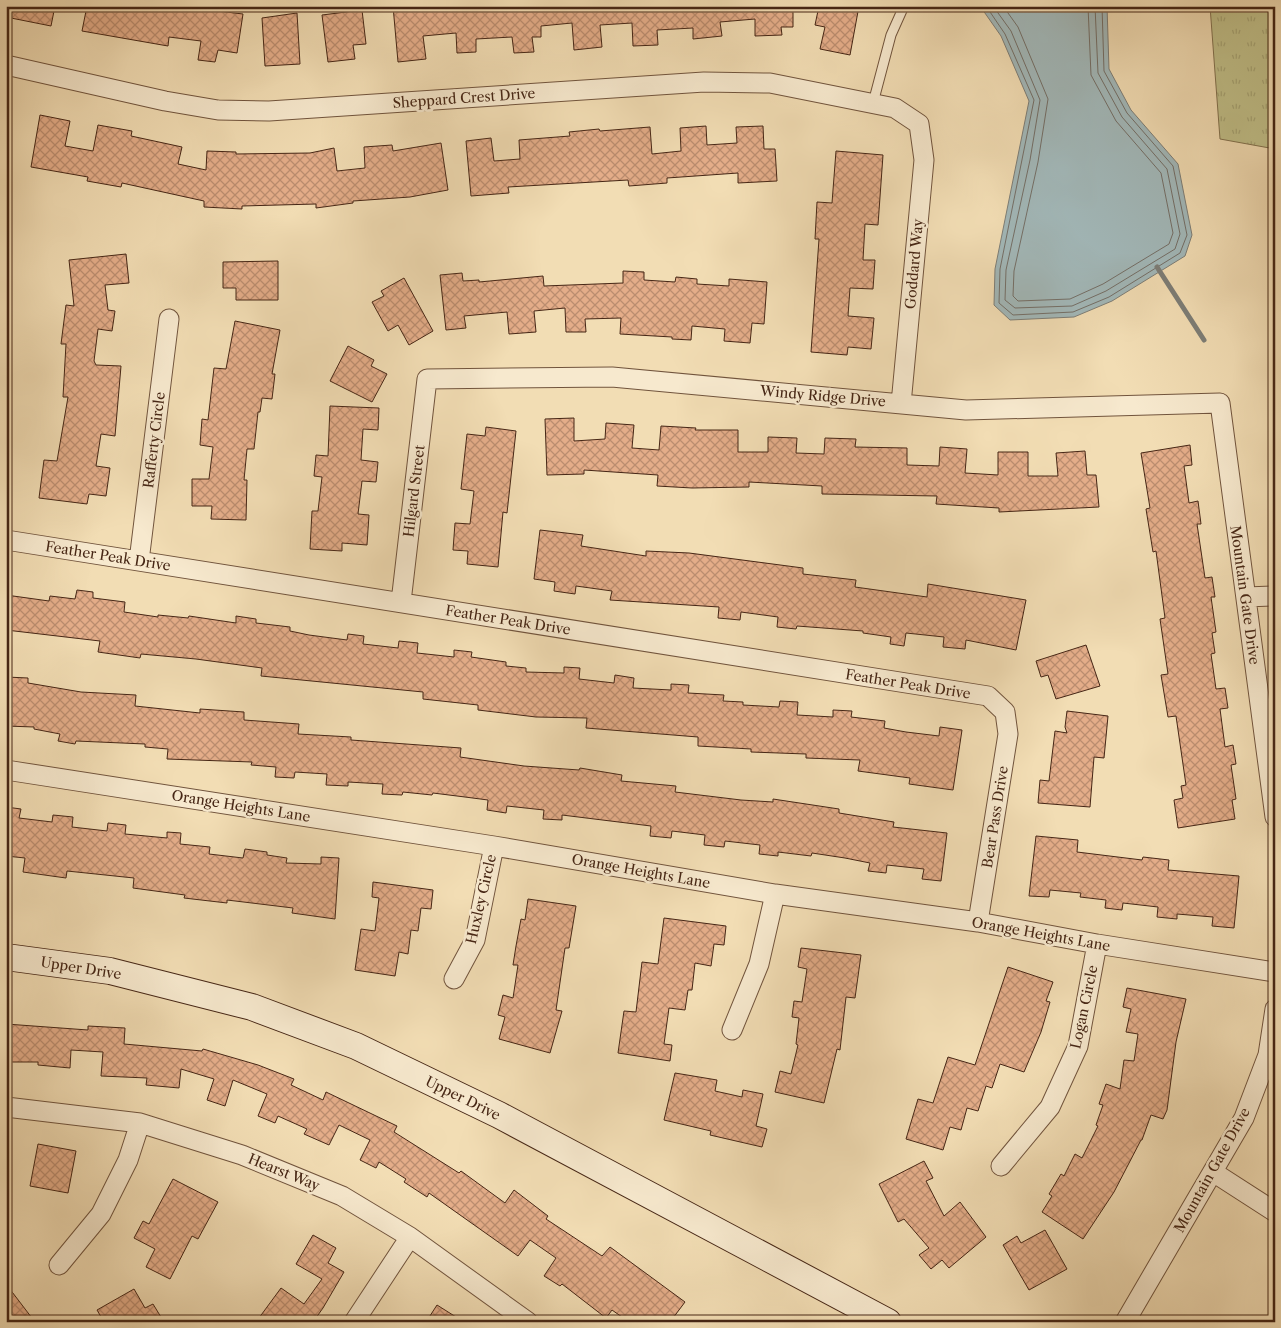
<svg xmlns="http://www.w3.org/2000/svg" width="1281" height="1328" font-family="'Libre Caslon Text',serif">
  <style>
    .grass { fill: url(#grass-tufts); stroke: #83724f }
    .water { fill: #a2b8b9; stroke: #7d7e77 }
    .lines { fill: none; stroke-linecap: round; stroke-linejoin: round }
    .shore { stroke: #746f67; stroke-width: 1 }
    .stream { stroke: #7d7e77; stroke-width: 5 }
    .building { fill: url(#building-cross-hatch); stroke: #462615 }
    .service-casing { stroke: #71543d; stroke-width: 11 }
    .minor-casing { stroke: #71543d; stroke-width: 21 }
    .secondary-casing { stroke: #462615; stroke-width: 28 }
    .service { stroke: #f7e9ce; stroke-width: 9 }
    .minor { stroke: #f7e9ce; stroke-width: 19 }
    .secondary { stroke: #f7e9ce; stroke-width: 26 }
    .labels { text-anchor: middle; stroke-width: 5; stroke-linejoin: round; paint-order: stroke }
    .street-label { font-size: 14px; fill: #462615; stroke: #f7e9ce }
  </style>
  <defs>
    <pattern id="grass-tufts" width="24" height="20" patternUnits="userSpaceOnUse" patternTransform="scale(1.25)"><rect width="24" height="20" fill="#c0bf89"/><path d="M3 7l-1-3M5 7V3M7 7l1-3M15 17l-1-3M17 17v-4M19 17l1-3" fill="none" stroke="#a6a475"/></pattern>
    <pattern id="building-cross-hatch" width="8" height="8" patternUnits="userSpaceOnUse" patternTransform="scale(1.25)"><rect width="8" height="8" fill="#e4ad89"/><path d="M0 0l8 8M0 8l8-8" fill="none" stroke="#bb8d6f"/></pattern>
  </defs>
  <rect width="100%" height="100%" fill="#f2ddb4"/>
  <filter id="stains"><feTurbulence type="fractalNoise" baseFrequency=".004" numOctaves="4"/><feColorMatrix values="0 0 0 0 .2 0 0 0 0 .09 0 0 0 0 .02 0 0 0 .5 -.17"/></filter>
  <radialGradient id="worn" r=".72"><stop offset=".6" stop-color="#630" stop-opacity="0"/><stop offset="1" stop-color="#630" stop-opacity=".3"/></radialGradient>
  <path class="grass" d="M1210 6H1275V149L1220 139Z"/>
  <path class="water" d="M980 6H1107L1109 69 1131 110 1178 164 1192 235 1185 256 1112 301 1074 317 1010 320 994 305 995 269 1029 101 1001 36Z"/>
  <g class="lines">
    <path class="shore" d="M986 6 1005 34 1034 100 1000 269 999 303 1013 315 1073 312 1109 297 1180 253 1187 235 1173 166 1127 113 1104 71 1102 6
      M993 6 1011 31 1040 100 1030 160 1006 270 1005 300 1015 308 1072 306 1106 291 1175 249 1180 234 1167 169 1122 117 1098 73 1095 6
      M1003 6 1018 27 1048 99 1038 162 1014 271 1013 296 1018 301 1070 299 1103 284 1169 244 1173 233 1161 173 1116 121 1091 75 1088 6"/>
    <path class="stream" d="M1157 267 1204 340"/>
  </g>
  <path class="building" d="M6 6H55L51 26 6 17Z
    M87 6H176L243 14 237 53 218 50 215 62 198 60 201 41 169 37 168 46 82 31Z
    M393 6H793V27H781L782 35 755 36V19L720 22 722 36 693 39V28L657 30 658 45 633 46 632 23 600 25 602 47 574 50 572 23 541 26V37H532L534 52 514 53 512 37 476 39V52L457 53 456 33 423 36 426 59 398 62Z
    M819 6H859L850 55 820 49 825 27 815 25Z
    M362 10 366 44 353 45 355 59 328 62 322 15Z
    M297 13 300 64 265 66 262 18Z
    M40 115 70 121 65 146 93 151 98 125 132 131 131 136 182 147 178 164 206 170 207 151 236 152V154L310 153 334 148 337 171 365 168 364 147 392 145 393 151 441 143 448 190 410 197 353 201V203L316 208V204L242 206V209L204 207V201L122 183 121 187 87 181 88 177 31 167Z
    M706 126 707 145 737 143 736 127 763 126 764 149H775L777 181 738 183V173L667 178V183L629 186 628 180 508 187 509 193 471 196 466 141 491 138 494 161 520 159 519 140 570 136 569 132 599 129 600 131 650 127 652 154 681 151 680 128Z
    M836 151 883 155 878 225 865 224 863 260H875L873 289 850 288 848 316 874 318 871 349 848 347 847 355 811 352 819 239H815L817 202 832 203Z
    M126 254 129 283 105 285 108 310 115 311 112 331 98 329 94 361 96 365 121 366 115 436 101 434 96 466 110 468 106 496 89 494 87 504 39 498 44 460 57 461 68 397H63L66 344H61L66 305 74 306 69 260Z
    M278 261V300H236V288H223V262Z
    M623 271 644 272V280L675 282 676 277 697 279V284L729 286V279L767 282 764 324 752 323 750 343 724 341 725 329 692 326 691 340 672 339V337L620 334 621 318 585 319 586 332H566L565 308 534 311 536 332 509 334 507 312 464 316 466 328 446 330 440 275 462 273 463 281 479 280V282L543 276 544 286 623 283Z
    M404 278 433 331 409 345 398 325 388 331 372 302 384 296 381 291Z
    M235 321 280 330 272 374H275L272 399 262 398 260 412H258L254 449H247L244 480H247L246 520 211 519 212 506H192V479H209L213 447 200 445 202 419 208 420 214 368 226 369Z
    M348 346 374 360 371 366 387 374 372 402 330 381Z
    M330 406 379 408 378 430 363 429 361 460 378 462 376 482 362 481 358 514 369 515 367 545 342 543V551L310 549 312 511H318L322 477 314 476 316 455 328 456Z
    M574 418V441L605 439 606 423 634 425 632 448 659 450 661 426 696 428 695 430H738V452H768V437L797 438 796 453 824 454 825 438 856 439 855 447 907 448V465L939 466 940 447 967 449 965 473 998 475V452H1028V476H1058L1056 453 1085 451 1087 475H1096L1099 507 999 512V508L936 504 937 496 822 494V486L749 482V487L692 488 657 486 658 475 584 470V474L547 475 545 419Z
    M486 427 516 431 507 513 503 512 498 567 467 564 468 551 453 550 455 523 470 524 474 491 461 489 467 434 485 436Z
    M1190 445 1192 465 1184 466 1189 503 1198 501 1201 524H1197L1205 578 1212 577 1215 597H1211L1216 632 1212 633 1215 653 1211 654 1216 689 1225 688 1228 708 1220 709 1225 747 1233 745 1236 764 1231 765 1236 799 1232 800 1235 819 1178 828 1174 800 1183 798 1181 786 1186 785 1176 716 1168 717 1161 675 1168 674 1160 619 1165 618 1156 551 1153 552 1146 509 1150 508 1141 453Z
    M540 530 583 535 581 546 646 556V551L689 553 803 568V574L856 580 855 587 927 597 928 584 1026 600 1016 650 966 640 965 649 943 647 944 637 906 633 904 646 890 644 891 637 863 633V631L797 626 796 629 777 627 778 617 741 612 740 620 718 618 719 607 610 600 612 591 576 586 575 594 554 591 555 582 534 579Z
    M77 590 93 592V598L125 602 124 612 158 617V615L188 618 189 616 236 623V616L256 619V623L290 627V631L309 635 347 640 348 634 364 636 363 644 398 648 399 641 418 643 417 653 454 657V650L472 652 471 657 506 662V666L526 668V672L564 673V667L580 668 579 679 614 683 615 675 634 678 633 688 671 690V684L689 685 688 693 724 695 723 701 743 702V705L779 707 780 701 798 702 797 715 833 717V710L852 711 851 717 885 721 884 728 906 732 939 736 940 727 962 730 953 790 909 784 910 778 858 771 860 760 806 758V754L751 752V749L698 746V737L586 728 587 718 536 717 478 710V705L423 699V692L261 676 262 668 196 659 141 654 140 658 98 652 100 641 6 630V595L49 601 50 596 75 599Z
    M1086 645 1100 686 1056 699 1048 675 1041 677 1036 661Z
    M6 677 28 678V683L81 692 136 695 135 706 200 713V709L244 712V720L299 724 298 734 351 737V740L461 748 460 757 524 766 579 770 580 768 622 775 621 781 676 786 675 792 741 800 773 802V799L839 809V813L894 822 893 827 947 833 941 881 922 879 924 869 887 865 886 873 868 871 870 863 845 858 812 853 811 856 778 852V856L759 854 760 845 725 841 724 847 704 845 705 835 672 831 671 838 650 836 651 826 562 815V820L543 819 544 810 507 806 506 813 487 810 488 800 465 797 433 793 432 795 403 792 402 795 382 794 383 784 348 782V786L326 785 327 774 295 772 294 778 275 777 276 767 251 765 252 762 167 759 168 749 145 747V744L76 741 75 744 58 741 60 734 34 729V727L6 726Z
    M1067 711 1108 716 1104 758 1094 757 1090 807 1038 803 1040 780 1049 781 1055 731 1067 733 1065 727Z
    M6 807 21 809 19 818 52 822 53 815 73 817 72 827 107 831 108 823 126 825 125 834 167 838V832L181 833 180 844 210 847 209 854 243 858 245 849 267 852V855L287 858 286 863 321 864V857L339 858 335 919 292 913 293 908 227 900V903L184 898 185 895 133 888 134 878 67 871 66 878 23 872 25 858 6 856Z
    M1036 836 1078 840 1077 852 1142 860 1143 857 1169 860 1168 870 1239 876 1234 928 1212 926 1213 917 1177 914V919L1157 917 1158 907 1123 903 1122 910 1105 908 1106 900 1080 897 1081 893 1050 890 1049 897 1029 896Z
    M373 882 433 890 431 909 421 908 418 931 411 930 408 954 399 952 395 976 355 970 361 929 375 931 379 898 372 897Z
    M528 899 576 906 569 948H565L556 1010 562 1011 550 1053 499 1039 505 1017 498 1015 503 995 513 998 518 965H513L516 946 521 919 525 920Z
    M664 918 726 926 724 945 714 944 711 966 695 963 692 990H688L685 1010 669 1008 664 1044 672 1045 670 1061 618 1053 624 1011 636 1012 642 962 658 964Z
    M801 948 861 955 855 998 846 997 840 1050 837 1049 824 1103 775 1092 780 1071 791 1074 798 1045 796 1044 799 1018 792 1017 794 1001 802 1002 807 969 798 967Z
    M1008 967 1053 982 1046 1001 1050 1002 1041 1032 1024 1072 1000 1064 992 1088 986 1086 978 1111 967 1108 961 1130 950 1127 943 1150 906 1139 918 1099 933 1103 948 1057 975 1065Z
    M1127 988 1186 999 1176 1042 1167 1110 1163 1119 1151 1115 1142 1140H1141L1114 1192 1083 1239 1042 1212 1052 1196 1049 1194 1061 1174 1064 1176 1075 1154 1082 1158 1098 1126 1096 1125 1103 1105 1099 1104 1106 1084 1120 1089 1124 1060 1134 1061 1138 1034 1126 1032 1131 1009 1123 1007Z
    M6 1024 88 1030V1026L125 1028 124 1044 202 1051 203 1049 258 1065 294 1079 291 1085 323 1100 326 1092 397 1126 394 1132 459 1173 461 1171 505 1203 514 1190 548 1216 546 1219 602 1256 610 1247 685 1302 670 1322H629L612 1310 606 1318 562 1284 560 1286 544 1276 556 1258 530 1240 518 1256 429 1193 427 1197 404 1182 406 1179 379 1162 376 1168 360 1160 370 1140 339 1125 329 1145 304 1134 307 1129 278 1116 275 1123 258 1116 267 1094 233 1080 225 1106 207 1100 214 1079 181 1069 179 1088 146 1085 147 1078 101 1076 103 1052 71 1050 70 1068 38 1065V1062H6Z
    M675 1073 717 1080 715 1091 742 1097 743 1090 763 1094 756 1126 767 1129 762 1147 710 1135 711 1131 664 1120Z
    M38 1144 76 1151 68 1193 30 1186Z
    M924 1161 933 1178 926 1181 944 1216 960 1202 986 1237 949 1268 942 1260 931 1269 919 1255 929 1248 904 1219 898 1222 879 1184Z
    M173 1179 218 1202 198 1239 192 1236 170 1279 146 1267 155 1249 134 1238 143 1221 149 1224Z
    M1045 1230 1067 1269 1029 1290 1003 1245 1017 1236 1021 1243Z
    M313 1235 336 1248 328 1263 344 1272 323 1308 313 1322H256L281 1288 304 1304 322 1279 296 1264Z
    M6 1284 35 1322H6Z
    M134 1289 145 1308 153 1304 164 1322H104L97 1310Z
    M437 1305 464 1322H426Z"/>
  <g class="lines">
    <defs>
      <path id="service" d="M873 103 891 35 904 6"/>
      <path id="minor" d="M6 65 165 101 218 110 269 111 704 82 770 83 895 108 919 124 924 160 901 404
        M6 540 988 696 1005 712 1008 734 978 922
        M139 561 169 319
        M1246 597 1275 596
        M401 602 427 379 612 377 966 410 1220 403 1275 817
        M6 770 494 846 775 894 978 922 1097 944 1275 972
        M454 979 475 940 494 846
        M732 1030 759 964 775 894
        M6 1107 140 1123 242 1155 342 1196 410 1237 528 1322
        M1001 1166 1050 1107 1078 1046 1097 944
        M1213 1172 1275 1212
        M59 1265 101 1214 128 1160 140 1123
        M354 1322 410 1237
        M1125 1322 1244 1118 1268 1055 1275 1009"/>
      <path id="secondary" d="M6 957 110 971 252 1007 356 1046 499 1115 888 1322"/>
    </defs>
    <use href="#service" class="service-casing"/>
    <use href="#minor" class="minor-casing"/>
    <use href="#secondary" class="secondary-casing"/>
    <use href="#service" class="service"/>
    <use href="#minor" class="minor"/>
    <use href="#secondary" class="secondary"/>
  </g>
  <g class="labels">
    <g class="street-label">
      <text transform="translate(464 98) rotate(-4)" y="5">Sheppard Crest Drive</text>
      <text transform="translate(914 264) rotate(-85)" y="5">Goddard Way</text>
      <text transform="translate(823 396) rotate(5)" y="5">Windy Ridge Drive</text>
      <text transform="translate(154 440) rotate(-83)" y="5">Rafferty Circle</text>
      <text transform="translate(414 491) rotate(-83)" y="5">Hilgard Street</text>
      <text transform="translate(108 556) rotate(9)" y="5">Feather Peak Drive</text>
      <text transform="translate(1245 595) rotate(82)" y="5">Mountain Gate Drive</text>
      <text transform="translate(508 620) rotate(9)" y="5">Feather Peak Drive</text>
      <text transform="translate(908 684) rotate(9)" y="5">Feather Peak Drive</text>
      <text transform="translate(241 806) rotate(9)" y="5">Orange Heights Lane</text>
      <text transform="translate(995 817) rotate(-81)" y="5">Bear Pass Drive</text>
      <text transform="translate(641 871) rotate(10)" y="5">Orange Heights Lane</text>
      <text transform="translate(481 899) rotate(-77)" y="5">Huxley Circle</text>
      <text transform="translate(1041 934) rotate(10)" y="5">Orange Heights Lane</text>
      <text transform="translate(81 968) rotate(9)" y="5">Upper Drive</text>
      <text transform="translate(1084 1007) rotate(-78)" y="5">Logan Circle</text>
      <text transform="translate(463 1098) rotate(26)" y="5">Upper Drive</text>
      <text transform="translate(1212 1170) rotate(-61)" y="5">Mountain Gate Drive</text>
      <text transform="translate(284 1172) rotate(22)" y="5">Hearst Way</text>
    </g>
  </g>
  <rect width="1281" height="1328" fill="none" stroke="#f2ddb4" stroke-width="25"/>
  <rect x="8" y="8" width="1266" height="1313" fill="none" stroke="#462615" stroke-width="2.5"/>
  <rect x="12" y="12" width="1256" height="1303" fill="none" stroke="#462615"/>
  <rect width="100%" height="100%" filter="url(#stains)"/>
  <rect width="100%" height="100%" fill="url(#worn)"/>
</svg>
